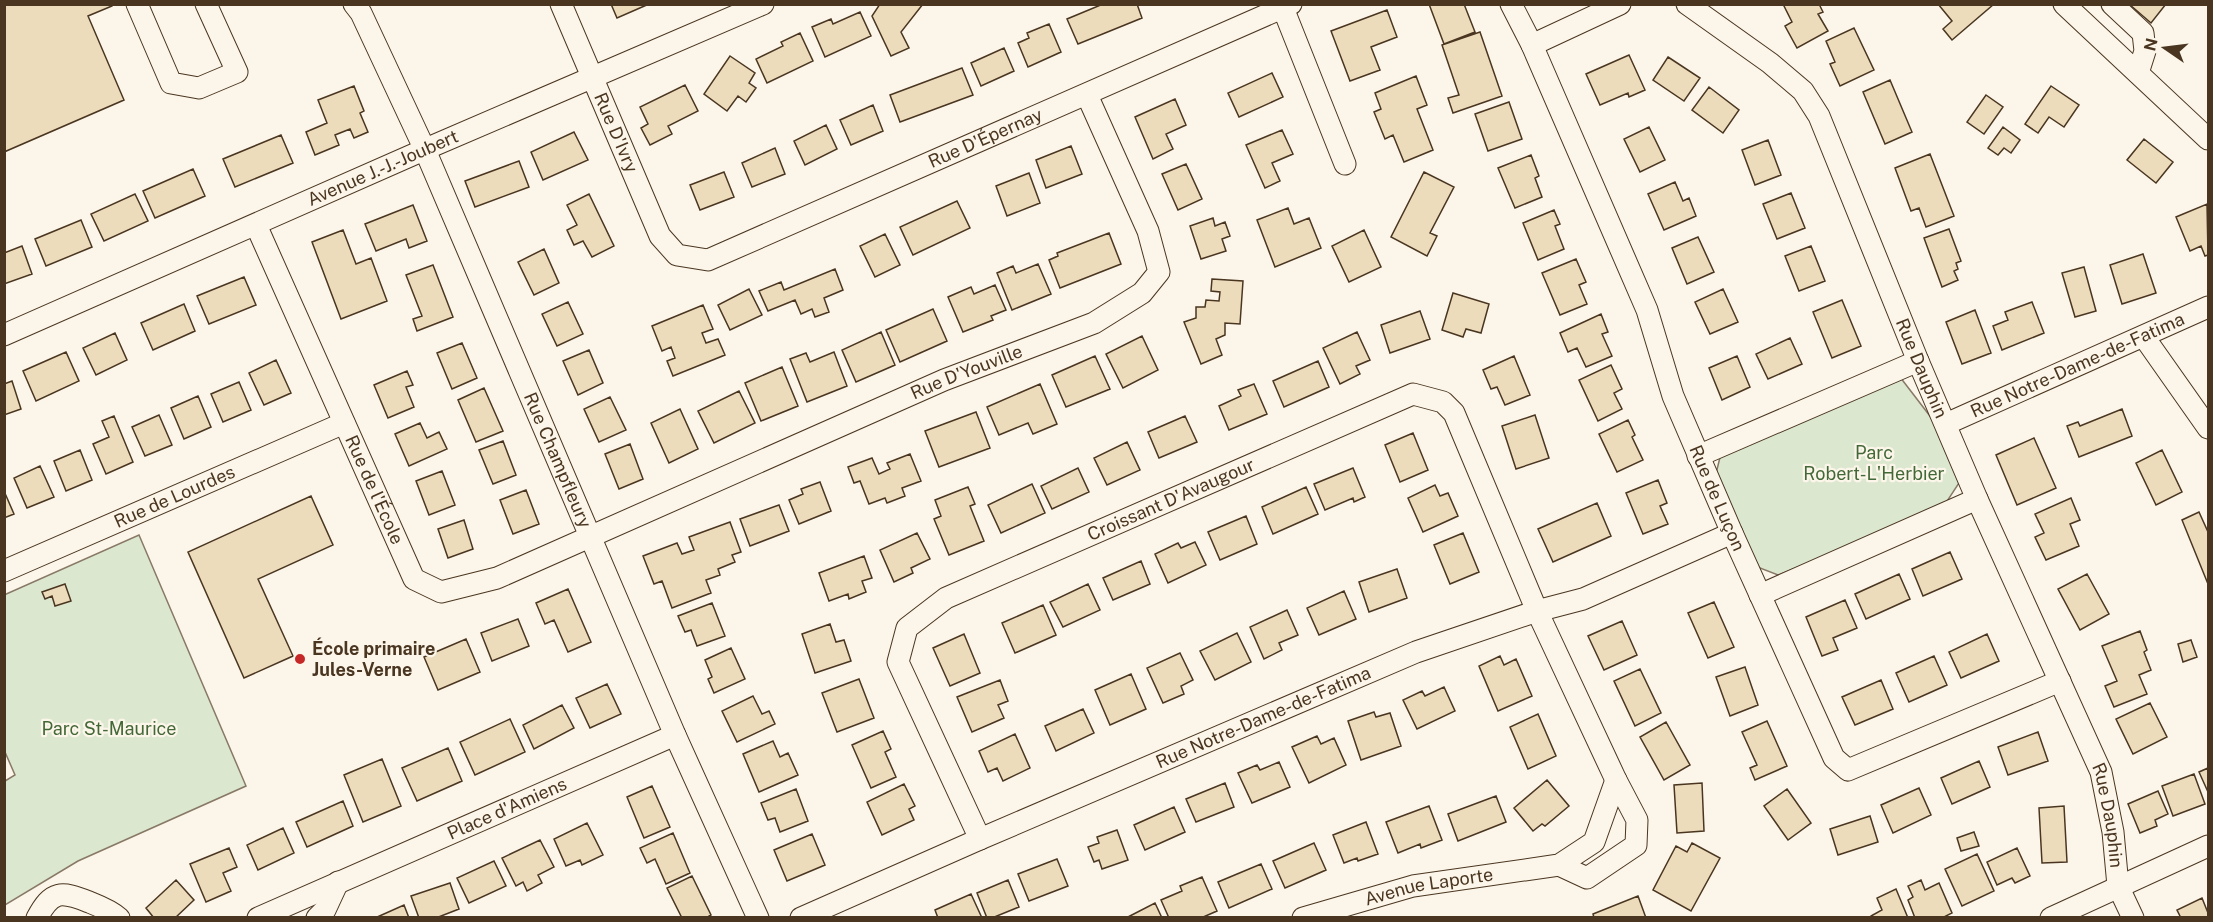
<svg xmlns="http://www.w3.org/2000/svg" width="2213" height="922" font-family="'Public Sans',sans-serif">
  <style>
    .green { fill: #dce7d0; stroke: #887966; stroke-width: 1.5 }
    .building { fill: #ecdcbc; stroke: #4a3520; stroke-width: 1.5 }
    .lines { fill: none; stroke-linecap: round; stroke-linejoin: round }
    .minor-casing { stroke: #4a3520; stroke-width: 23 }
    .minor { stroke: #fbf6e9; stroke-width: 21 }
    .poi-dot { fill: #c62828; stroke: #fbf6e9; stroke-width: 2 }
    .labels { text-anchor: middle; stroke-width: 4.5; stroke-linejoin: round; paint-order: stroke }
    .street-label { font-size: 18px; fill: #4a3520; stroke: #fbf6e9 }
    .park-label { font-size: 18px; fill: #436837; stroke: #fbf6e9 }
    .poi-label { font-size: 18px; font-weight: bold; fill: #4a3520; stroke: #fbf6e9; text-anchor: start }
  </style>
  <rect width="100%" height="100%" fill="#fbf6e9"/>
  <path class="green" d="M1900 377 1933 420 1959 483 1942 509 1778 575 1747 563 1715 478 1721 453Z
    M139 535 246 786 78 861 5 905V781L15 775 5 752 4 595Z"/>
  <path class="building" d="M4 4H112V6L88 16 124 100 4 152Z
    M611 4H649L617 18Z
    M880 4H923L901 32 909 48 891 56 872 16Z
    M1103 4H1137L1142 18 1078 44 1067 19Z
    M1429 4H1464L1475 32 1444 44Z
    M1783 4H1819L1823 12 1818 14 1828 31 1797 48 1785 26 1792 22Z
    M1938 4H1994L1952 40 1943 29 1952 21Z
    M2129 4H2166L2151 23Z
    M1387 10 1397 37 1371 47 1380 70 1350 81 1331 31Z
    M860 12 871 36 825 57 812 27 831 19 833 24Z
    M1049 24 1061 52 1028 67 1018 43 1029 38 1027 33Z
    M1854 28 1874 70 1840 86 1830 64 1835 62 1826 41Z
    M1480 32 1502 96 1453 113 1448 98 1459 95 1442 45Z
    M800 33 813 61 767 83 756 59 783 46 781 42Z
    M1004 48 1014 71 981 86 971 63Z
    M1629 55 1645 90 1629 97 1628 93 1600 105 1586 74Z
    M730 56 755 73 749 83 756 88 746 102 738 96 727 111 704 94Z
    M1668 57 1700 78 1684 101 1653 80Z
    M962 68 973 95 900 122 890 95Z
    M1272 73 1283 97 1239 117 1228 93Z
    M1416 76 1427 105 1417 109 1433 150 1404 162 1393 135 1385 139 1374 112 1381 109 1375 93Z
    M1890 80 1912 132 1885 144 1863 92Z
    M685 85 698 111 668 126 672 134 650 145 641 128 648 124 640 107Z
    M354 86 364 111 360 113 368 132 354 138 350 129 335 135 339 145 315 155 306 132 327 123 318 100Z
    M2051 86 2079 105 2064 127 2049 117 2038 133 2025 124Z
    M1709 87 1739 110 1723 133 1692 110Z
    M1986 95 2003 107 1984 134 1967 122Z
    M1175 99 1186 125 1166 134 1173 149 1153 159 1135 117Z
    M1509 102 1522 139 1488 151 1475 114Z
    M873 105 883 131 851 145 840 120Z
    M826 125 837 149 805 165 794 141Z
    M1649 127 1665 160 1640 172 1624 139Z
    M2003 127 2020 140 2011 153 2004 148 1998 155 1988 148Z
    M1282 130 1293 154 1272 163 1280 181 1265 188 1246 145Z
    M574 132 588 160 543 180 531 152Z
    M281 135 293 163 235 187 223 159Z
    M2144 139 2173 162 2156 183 2127 160Z
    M1768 140 1781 175 1755 185 1742 150Z
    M1071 146 1082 174 1046 188 1036 160Z
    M775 148 785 174 752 187 742 163Z
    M1930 154 1954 216 1926 227 1919 208 1911 211 1895 168Z
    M1531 155 1539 176 1535 178 1542 197 1515 208 1498 168Z
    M519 161 529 187 475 207 465 181Z
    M1186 164 1202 199 1178 210 1162 174Z
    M193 169 205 196 155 218 143 191Z
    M724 172 734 197 700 210 690 185Z
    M1424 172 1454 187 1430 233 1437 236 1427 256 1391 237Z
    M1029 173 1040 203 1007 216 996 186Z
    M1675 182 1683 201 1689 198 1696 216 1664 230 1648 194Z
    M1791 193 1805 228 1777 239 1763 204Z
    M135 194 148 221 104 241 91 214Z
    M589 194 614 246 592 257 583 241 574 245 567 230 577 225 567 205Z
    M957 201 970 228 913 255 900 227Z
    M2207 204 2208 255 2205 256 2201 246 2190 251 2176 217Z
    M413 205 427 241 409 248 406 239 376 251 365 224Z
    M1288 208 1294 224 1309 218 1321 248 1275 267 1257 220Z
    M1554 210 1560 224 1555 226 1564 249 1538 260 1523 223Z
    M1213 218 1215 226 1225 222 1230 236 1222 239 1226 251 1201 259 1190 226Z
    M81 220 92 247 46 266 35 239Z
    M1949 229 1961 261 1956 263 1958 269 1954 271 1958 280 1942 287 1924 238Z
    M343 230 356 264 371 258 387 301 341 319 312 242Z
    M1364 230 1381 267 1349 282 1332 246Z
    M1109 233 1121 264 1060 288 1049 260 1058 256 1057 253Z
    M885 234 900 265 875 277 860 246Z
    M1698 237 1714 272 1687 284 1672 248Z
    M22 246 32 274 4 284V253Z
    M1811 246 1825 281 1799 291 1785 256Z
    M544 249 559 283 534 295 518 262Z
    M2143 254 2156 293 2122 304 2110 265Z
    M1576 259 1586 282 1579 285 1587 304 1560 315 1542 273Z
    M1038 264 1051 294 1012 310 997 273 1013 266 1016 273Z
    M433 265 453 317 417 331 413 319 422 316 406 275Z
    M2084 267 2096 311 2075 317 2062 273Z
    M835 269 843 290 824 298 829 312 815 317 812 309 801 314 795 300 768 311 759 291 781 282 784 290Z
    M244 277 256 305 209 324 197 296Z
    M1212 279 1243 281 1240 324 1225 323V335L1216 339 1222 355 1201 364 1184 322 1196 318V307H1205L1206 300 1219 301 1220 292 1211 291Z
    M995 285 1006 310 991 316 993 320 963 332 948 297 971 287 974 294Z
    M749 289 762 315 730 330 718 305Z
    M1723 289 1738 322 1710 334 1695 302Z
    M1453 293 1489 304 1481 333 1466 329 1463 337 1442 330Z
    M1842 300 1861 346 1832 358 1813 312Z
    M568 302 583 334 557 346 542 314Z
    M2032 302 2044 333 2002 350 1993 326 2008 320 2005 312Z
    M184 304 195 331 153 350 141 323Z
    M703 305 713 329 702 333 706 343 718 339 725 355 673 376 667 361 675 358 671 347 662 351 652 326Z
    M933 309 947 341 900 362 886 330Z
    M1975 310 1991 353 1962 364 1946 322Z
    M1420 311 1430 339 1390 353 1381 325Z
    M1601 314 1608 332 1602 334 1612 356 1586 367 1577 348 1568 352 1560 333Z
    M881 332 895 365 856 382 842 350Z
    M1357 332 1370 360 1356 366 1360 374 1340 384 1323 348Z
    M115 333 127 360 96 375 83 348Z
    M1142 336 1158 370 1123 388 1106 354Z
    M1790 338 1802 364 1768 379 1756 354Z
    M462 343 477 378 452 389 437 353Z
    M589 350 603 383 578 395 563 361Z
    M66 352 79 381 36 401 23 371Z
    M834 352 847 386 807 402 790 359 806 353 810 362Z
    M1095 356 1110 389 1066 407 1052 375Z
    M1514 356 1530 395 1505 405 1497 387 1491 389 1483 370Z
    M1737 356 1750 387 1722 400 1709 368Z
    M276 360 291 393 264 405 249 373Z
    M1318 361 1329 387 1284 407 1273 381Z
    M1611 365 1622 389 1614 393 1622 409 1598 421 1579 380Z
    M782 367 798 406 761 421 745 383Z
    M407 371 413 385 406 387 414 407 388 418 374 385Z
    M12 381 21 409 4 415V384Z
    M239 382 251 410 223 422 211 394Z
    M1040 384 1057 424 1033 434 1028 423 999 435 987 407Z
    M1254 384 1267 414 1229 430 1219 406 1241 396 1238 390Z
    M484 388 503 431 476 442 458 400Z
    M739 391 755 423 714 443 698 411Z
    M198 396 211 427 184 439 171 408Z
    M610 397 626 430 599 442 584 409Z
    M680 409 698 449 669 463 651 423Z
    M2122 409 2132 436 2079 457 2067 426 2078 422 2080 426Z
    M976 412 990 448 939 467 925 431Z
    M159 415 172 445 145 456 132 427Z
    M1535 415 1549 458 1516 469 1502 426Z
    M114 416 133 462 106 474 93 444 109 437 102 421Z
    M1185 416 1197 442 1159 458 1148 432Z
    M1628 420 1635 435 1632 437 1643 460 1617 472 1599 434Z
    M420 423 427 438 439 432 447 449 409 466 395 434Z
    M1413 433 1428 470 1400 482 1385 445Z
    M2034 438 2056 488 2017 505 1996 455Z
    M503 441 516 475 493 484 479 450Z
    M1127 442 1140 470 1107 485 1094 458Z
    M630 444 643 479 619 489 605 454Z
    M80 450 92 480 66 491 54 461Z
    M2162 450 2182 492 2156 505 2136 463Z
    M910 454 921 481 902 488 905 496 887 503 885 498 869 504 860 481 854 483 848 467 872 458 879 474 890 469 887 463Z
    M40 466 54 497 27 508 14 478Z
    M1078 468 1089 492 1052 509 1041 486Z
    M1353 468 1365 497 1354 502 1353 498 1325 510 1314 484Z
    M442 471 455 505 429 515 416 481Z
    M1658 480 1667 503 1660 506 1668 524 1643 534 1626 493Z
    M820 482 831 511 799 524 789 500 803 494 801 489Z
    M1032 484 1045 513 1001 533 988 505Z
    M1435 485 1440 496 1448 493 1458 516 1423 532 1408 498Z
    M968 487 975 504 970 506 984 541 949 555 934 519 941 516 935 500Z
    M1306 487 1318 514 1273 534 1262 507Z
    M526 490 539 524 513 534 500 500Z
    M4 491 14 514 4 518Z
    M311 496 333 545 258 579 293 656 244 678 188 552Z
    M2071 498 2080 520 2070 524 2079 546 2046 560 2035 537 2044 533 2035 514Z
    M1597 503 1611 536 1553 562 1538 529Z
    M779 505 789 531 750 546 740 519Z
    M2199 512 2208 532V584L2182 520Z
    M1246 516 1257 544 1220 560 1208 532Z
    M464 520 473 549 448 558 438 529Z
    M730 522 741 552 732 555 735 562 718 569 720 575 706 580 711 593 672 608 662 581 654 584 643 556 677 543 682 554 694 550 689 537Z
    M917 533 930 559 911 568 913 573 894 582 880 550Z
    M1463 533 1479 572 1450 584 1434 545Z
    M1195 542 1206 565 1168 583 1155 554 1178 543 1181 548Z
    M1950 552 1962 579 1923 596 1912 569Z
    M864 556 872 578 862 581 866 592 849 599 848 594 829 601 819 573Z
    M1141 561 1150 584 1113 600 1103 578Z
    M1397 569 1407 598 1369 612 1359 582Z
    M1899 574 1910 599 1866 619 1855 594Z
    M2087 574 2109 614 2080 630 2058 589Z
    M65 584 71 601 55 606 52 596 45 599 42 592Z
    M1088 584 1100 610 1063 627 1050 602Z
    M568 589 591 642 568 652 554 620 545 624 536 603Z
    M1344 591 1356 619 1319 635 1307 608Z
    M1845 600 1857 628 1833 638 1838 650 1822 656 1806 617Z
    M1714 602 1734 647 1708 658 1688 613Z
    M712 603 725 636 697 646 691 630 685 632 678 616Z
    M1043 605 1056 635 1015 653 1002 623Z
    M1287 610 1298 635 1279 643 1282 650 1264 659 1250 627Z
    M518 619 529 646 492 661 481 633Z
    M1622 621 1637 655 1604 670 1588 636Z
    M830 624 836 642 844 640 851 661 815 673 802 634Z
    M2140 631 2147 650 2144 652 2151 670 2139 675 2147 694 2114 707 2105 686 2117 681 2102 646Z
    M1237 633 1251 662 1215 680 1200 651Z
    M964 634 980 673 950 686 933 648Z
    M1987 634 1999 661 1961 678 1949 652Z
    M466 639 480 672 438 690 424 657Z
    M2191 640 2197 657 2183 662 2178 644Z
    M731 648 745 679 714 693 708 679 712 677 705 660Z
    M1180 653 1193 680 1181 686 1184 694 1163 703 1147 668Z
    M1500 656 1504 665 1516 659 1532 696 1498 711 1479 666Z
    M1934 656 1947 685 1909 702 1896 673Z
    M1745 667 1758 705 1730 716 1716 677Z
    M1640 669 1661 713 1635 726 1614 681Z
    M1131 674 1146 709 1110 725 1095 690Z
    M859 679 874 718 837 732 822 693Z
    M1000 680 1008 701 998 705 1004 718 972 732 957 697Z
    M1881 680 1893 709 1855 725 1842 697Z
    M607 684 621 714 590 728 576 698Z
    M1444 687 1455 711 1417 729 1403 700 1422 691 1425 696Z
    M753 696 762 714 769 711 775 724 737 742 722 711Z
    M2150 703 2167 737 2133 754 2116 719Z
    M562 705 574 728 534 749 523 725Z
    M1083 709 1094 733 1056 751 1045 726Z
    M1374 712 1376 717 1390 713 1401 746 1361 760 1348 721Z
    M1538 714 1556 756 1528 769 1510 727Z
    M510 719 525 752 475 775 460 742Z
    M1767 721 1787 766 1755 780 1750 768 1757 765 1742 732Z
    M1666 722 1690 765 1664 780 1640 737Z
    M883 731 891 749 885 752 896 777 871 788 852 745Z
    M2038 732 2048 761 2008 775 1998 747Z
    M1015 734 1030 768 1003 781 997 768 988 772 979 751Z
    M1317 736 1321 744 1334 738 1346 765 1309 783 1292 747Z
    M773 741 780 757 788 753 798 775 759 792 743 754Z
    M448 748 462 781 417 801 402 768Z
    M382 759 401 806 363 822 344 775Z
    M1979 761 1990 787 1952 804 1941 778Z
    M1279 762 1290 787 1252 803 1238 773 1257 765 1260 770Z
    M2208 768V792L2199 772Z
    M2194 774 2205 804 2173 816 2162 786Z
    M1547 780 1569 806 1545 826 1542 824 1533 831 1514 808Z
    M1225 783 1234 807 1196 822 1186 799Z
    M1702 783 1704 831 1677 833 1674 785Z
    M904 784 915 806 909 809 914 820 882 835 867 802Z
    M652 786 670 827 644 838 627 797Z
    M1919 788 1931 815 1893 833 1881 805Z
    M796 789 808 821 780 832 775 818 768 820 761 803Z
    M1787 789 1811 823 1788 840 1764 806Z
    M2158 791 2168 814 2155 820 2157 826 2140 833 2128 804Z
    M1496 796 1506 822 1458 841 1448 814Z
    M343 801 353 826 307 847 296 822Z
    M1429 806 1442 840 1421 848 1420 844 1398 853 1386 822Z
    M2064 806 2067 862 2042 863 2039 808Z
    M1174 807 1185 832 1145 850 1134 825Z
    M1870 816 1878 842 1838 855 1830 829Z
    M1366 822 1378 854 1358 861 1357 858 1344 863 1333 835Z
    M587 823 603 855 582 865 580 860 566 866 554 839Z
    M283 828 294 853 258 870 247 845Z
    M1117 830 1128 860 1102 869 1099 860 1094 862 1088 847 1099 843 1097 837Z
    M1974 832 1979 846 1961 851 1957 838Z
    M673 833 690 873 666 884 655 859 647 863 640 848Z
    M812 834 825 865 787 881 774 850Z
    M540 840 554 867 538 875 542 883 527 891 523 882 516 886 502 858Z
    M1314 843 1326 870 1285 888 1273 861Z
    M1692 843 1720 858 1691 911 1653 890 1676 846 1687 852Z
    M229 848 237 867 223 873 231 891 206 902 190 864Z
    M2017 848 2030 876 2015 883 2012 878 1997 885 1987 862Z
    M1977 854 1994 891 1962 906 1945 869Z
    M1057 859 1068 886 1029 901 1018 874Z
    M494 861 506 886 469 903 457 878Z
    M1261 864 1272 889 1229 908 1218 882Z
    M692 876 711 915 706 918H682L667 888Z
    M1202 877 1217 911 1201 918H1169L1161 900 1182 891 1180 886Z
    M176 880 194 900 175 918H154L146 908Z
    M1008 880 1019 907 992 918H987L977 893Z
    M1921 880 1925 890 1939 883 1952 913 1942 918H1915L1908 900 1913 897 1908 886Z
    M450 883 459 909 436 918H419L411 896Z
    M1896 889 1908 918H1871V916L1882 910 1877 898Z
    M971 894 982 918H938L935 910Z
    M1638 896 1646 918H1594L1593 914Z
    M2202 898 2208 913V918H2181L2177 910Z
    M1155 903 1162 918H1126Z
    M404 905 409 918H375Z"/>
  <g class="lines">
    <defs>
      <g id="minor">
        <path d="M137 4 171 83 199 88 237 72 206 4"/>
        <path id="s1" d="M354 4 361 13 425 150 675 735 758 918"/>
        <path id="s2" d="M561 4 660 236 677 255 708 260 1291 4"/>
        <path id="s3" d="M1511 4 1532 45 1647 310 1673 396 1732 533 1834 758 1848 770 2060 681"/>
        <path id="s4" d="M1687 4 1770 63 1803 91 1819 116 1918 361 1977 499 2101 772 2113 832 2118 886 2133 918"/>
        <path d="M2064 4 2208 139"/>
        <path d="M2112 4 2143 33 2145 51 2138 73"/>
        <path d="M1283 8 1345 164"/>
        <path d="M1532 45 1620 4"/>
        <path id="s5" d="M256 225 414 579 441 592 497 578 944 380 1094 323 1142 293 1159 272 1148 231 1087 95"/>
        <path id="s6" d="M4 335 435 145 763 4"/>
        <path d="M2144 337 2208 428"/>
        <path id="s7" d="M1946 424 2208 307"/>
        <path d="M1698 456 1918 361"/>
        <path id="s8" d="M4 571 344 423"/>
        <path d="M1760 595 1977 499"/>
        <path id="s9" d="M980 839 898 662 907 628 946 598 1413 394 1443 402 1454 413 1537 611 1616 780 1637 820 1636 845 1587 878 1559 865"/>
        <path d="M37 918C52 890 61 891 89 902 99 906 110 910 119 918"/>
        <path id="s10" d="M258 918 675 735"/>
        <path d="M317 918 325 910 338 882"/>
        <path id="s11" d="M801 918 980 839 1416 652 1537 611 1583 599 1732 533"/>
        <path id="s12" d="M1303 918 1413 886 1559 865 1594 842 1616 780"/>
        <path d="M2051 918 2208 846"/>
      </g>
    </defs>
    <use href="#minor" class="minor-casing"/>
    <use href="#minor" class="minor"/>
  </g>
  <circle class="poi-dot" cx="300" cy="659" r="6"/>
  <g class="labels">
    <g class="street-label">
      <text dy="6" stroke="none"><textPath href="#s2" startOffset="140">Rue D'Ivry</textPath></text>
      <text dy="6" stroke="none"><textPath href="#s2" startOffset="612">Rue D'Épernay</textPath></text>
      <text dy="6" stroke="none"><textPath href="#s6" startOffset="414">Avenue J.-J.-Joubert</textPath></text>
      <text dy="6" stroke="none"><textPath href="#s7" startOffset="144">Rue Notre-Dame-de-Fatima</textPath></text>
      <text dy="6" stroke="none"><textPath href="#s4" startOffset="447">Rue Dauphin</textPath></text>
      <text dy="6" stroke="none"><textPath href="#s5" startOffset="988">Rue D'Youville</textPath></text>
      <text dy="6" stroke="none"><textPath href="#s1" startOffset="500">Rue Champfleury</textPath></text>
      <text dy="6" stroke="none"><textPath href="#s5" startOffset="290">Rue de l'École</textPath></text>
      <text dy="6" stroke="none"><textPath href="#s8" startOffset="186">Rue de Lourdes</textPath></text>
      <text dy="6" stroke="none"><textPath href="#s3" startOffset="536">Rue de Luçon</textPath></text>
      <text dy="6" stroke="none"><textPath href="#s9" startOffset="525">Croissant D'Avaugour</textPath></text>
      <text dy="6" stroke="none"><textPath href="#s11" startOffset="504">Rue Notre-Dame-de-Fatima</textPath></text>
      <text dy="6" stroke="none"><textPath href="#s10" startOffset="272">Place d'Amiens</textPath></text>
      <text dy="6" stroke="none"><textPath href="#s4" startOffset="933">Rue Dauphin</textPath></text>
      <text dy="6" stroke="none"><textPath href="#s12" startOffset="130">Avenue Laporte</textPath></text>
    </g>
    <g class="park-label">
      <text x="1874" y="459">Parc<tspan x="1874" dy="21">Robert-L'Herbier</tspan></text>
      <text x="109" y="735">Parc St-Maurice</text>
    </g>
    <g class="poi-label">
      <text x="312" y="655">École primaire<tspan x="312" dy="21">Jules-Verne</tspan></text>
    </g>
  </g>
  <rect width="2213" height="922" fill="none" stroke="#4a3520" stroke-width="12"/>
  <g transform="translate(2165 48) rotate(284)" stroke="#fbf6e9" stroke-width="4.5" paint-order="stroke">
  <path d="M0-4.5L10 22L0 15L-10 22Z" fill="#4a3520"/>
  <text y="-9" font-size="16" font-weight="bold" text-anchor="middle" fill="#4a3520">N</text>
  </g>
</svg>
